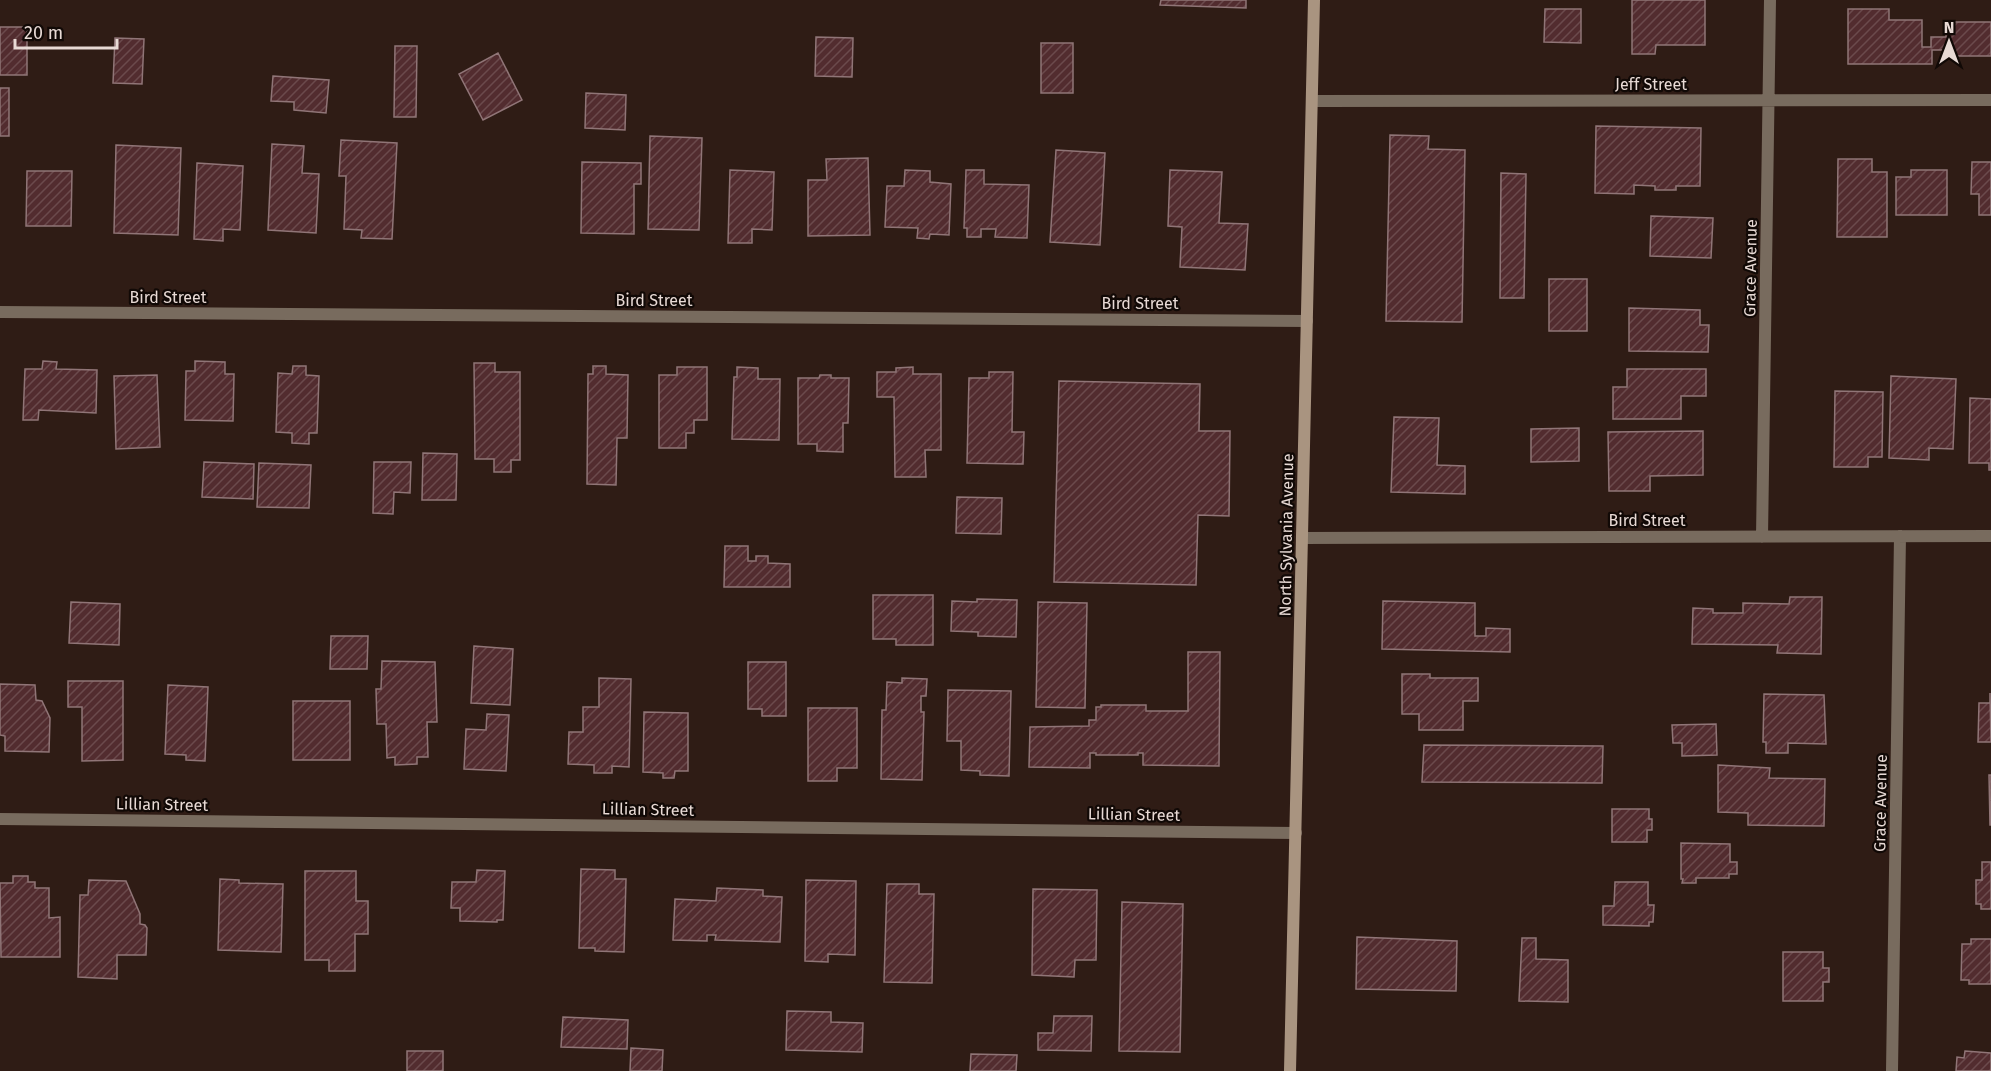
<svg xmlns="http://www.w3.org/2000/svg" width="1991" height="1071" font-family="'Fira Sans',sans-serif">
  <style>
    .building { fill: url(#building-hatch); stroke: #907577; stroke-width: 1.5 }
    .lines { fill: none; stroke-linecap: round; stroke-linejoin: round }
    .minor { stroke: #786b5e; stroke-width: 12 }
    .secondary { stroke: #a99480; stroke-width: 12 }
    .labels { text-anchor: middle; stroke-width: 4.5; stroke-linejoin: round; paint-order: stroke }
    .street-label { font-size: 16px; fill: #e8dad5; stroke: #110906 }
  </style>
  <defs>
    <pattern id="building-hatch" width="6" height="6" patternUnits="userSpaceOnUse" patternTransform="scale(1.5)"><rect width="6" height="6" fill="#522c2f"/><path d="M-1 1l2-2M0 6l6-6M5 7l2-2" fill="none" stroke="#6b4a4c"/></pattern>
  </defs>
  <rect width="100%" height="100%" fill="#2f1c15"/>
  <path class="building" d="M1161 0H1246V8L1160 5Z
    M1632 0H1705V45H1656L1655 54H1632Z
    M1545 9H1581V43L1544 42Z
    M1848 9H1889V20H1922V47H1931V37H1946V22H1991V56H1946V50H1932V64H1848Z
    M0 27H27V75H0Z
    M816 37 853 38 852 77 815 76Z
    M115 38 144 39 142 84 113 83Z
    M1041 43H1073V93H1041Z
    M395 46H417L416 117H394Z
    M498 53 522 100 483 120 459 74Z
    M273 76 329 80 326 113 294 110V102L271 101Z
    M0 88H9V136H0Z
    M586 93 626 95 625 130 585 128Z
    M1596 126 1701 128 1700 186H1676V190H1655V186L1634 185V194L1595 193Z
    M1390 135 1429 136 1428 149 1465 150 1462 322 1386 321Z
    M650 136 702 138 699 230 648 229Z
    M341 140 397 143 392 239 361 238 362 230 344 229 346 176H339Z
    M272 144 304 146 302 173 319 174 316 233 268 230Z
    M116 145 181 148 178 235 114 233Z
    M1056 150 1105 153 1100 245 1050 242Z
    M868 158 870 235 808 236V180H827L826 159Z
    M1838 159H1872V172H1887V237H1837Z
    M582 162 641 163V184H634V234L581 233Z
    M1972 162H1991V215H1979V194H1971Z
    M197 163 243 166 240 230 223 229V241L194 239Z
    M730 170 774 172 772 230 752 229V243H728Z
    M905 170 930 171V182L951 184 949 235 930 234 929 239 917 238 918 228 885 227 887 186H904Z
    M966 170H984V184L1029 185 1027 238 995 237 996 229H981V237H967V228H964Z
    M1170 170 1222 172 1219 223 1248 224 1245 270 1180 267 1182 227 1168 226Z
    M1911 170H1947V215H1896V177H1911Z
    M27 171H72L71 226H26Z
    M1501 173 1526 174 1524 298H1500Z
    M1651 216 1713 218 1711 258 1650 256Z
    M1549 279H1587V331H1549Z
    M1629 308 1700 310V325H1709L1708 352 1629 351Z
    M43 361 57 362 56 369 97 370 96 413 39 410 38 420H23L25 369H42Z
    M195 361 225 362V374H234L233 421 185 420 186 371H195Z
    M474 363H495V372H520V460H511V472H494V459H475Z
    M293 366H306V375L319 376 317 433H309V444L292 443V433L276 432 278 373 292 374Z
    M593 366H606V374L628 375 627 438H617L616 485 587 484 588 374H593Z
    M677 367H707V420H694V433H686V448H659V375H677Z
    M737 367 758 368V379H780L779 440 732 439 734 377H737Z
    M913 367V374H941V450H925L926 477H895L894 397H877V372H896V368Z
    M1627 369H1706V396H1681V419H1613V387H1627Z
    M989 372H1013L1012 432H1024L1023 464 967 463 969 378H989Z
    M157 375 160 447 116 449 114 376Z
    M820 375H831V378H849L848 423H843V452L817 451V444H798V378H819Z
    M1891 376 1956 379 1953 449 1929 448V460L1889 458Z
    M1059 381 1200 384 1199 431H1230L1229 516 1198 515 1196 585 1054 582Z
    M1835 391 1883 392 1882 457H1868V467H1834Z
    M1970 398 1991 399V470H1989V463H1969Z
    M1394 417 1439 418 1437 465 1465 466V494L1391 492Z
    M1579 428V461L1531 462V429Z
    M1703 431V475L1650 476V491H1609L1608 432Z
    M423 453 457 454 456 500H422Z
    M204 462 254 464 253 499 202 497Z
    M374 462H411L410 493 394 492 393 514 373 513Z
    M259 463 311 465 309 508 257 507Z
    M957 497 1002 498 1001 534 956 533Z
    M725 546H748V561H756V556H768V563L790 564V587H724Z
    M873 595H933V645H896V639H873Z
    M1790 597H1822L1821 654 1777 653 1778 645 1692 644 1693 608 1713 609V613H1743V603L1789 604Z
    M977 599 1017 600 1016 637 978 636V632L951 631 952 601 977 602Z
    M1383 601 1475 603V636H1486V628L1510 629V652L1382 649Z
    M71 602 120 604 119 645 69 643Z
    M1038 602 1087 603 1085 708 1036 707Z
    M331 636H368L367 669H330Z
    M474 646 513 649 510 705 471 703Z
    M1188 652H1220L1219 766 1143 765V753H1138V755H1096V753H1090V768L1029 767 1030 727 1089 726V720H1096V707H1101V705H1146V711H1188Z
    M382 661 435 662 437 722H427L428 757H417V764L395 765V757L387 758 386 724H377L376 689H381Z
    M748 662H786V716H762V709H748Z
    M1402 674H1430V678H1478V701H1463V730H1419V714H1402Z
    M599 678 631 679 629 767 612 766V773H594V765L568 764 569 732H583V707H599Z
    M902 678 927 679 926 696H921V712H924L922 780 881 779 882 710H886L887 682 902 683Z
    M68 681H123V760L82 761V707H68Z
    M0 684 35 685 36 700 42 701 50 718 49 752 5 751V736L0 735Z
    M168 685 208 687 205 761 186 760V755L165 754Z
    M948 690 1011 691 1009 776 980 775V771L961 770V741H947Z
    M1990 693 1991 742H1978L1979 703H1990Z
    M1764 694 1824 695 1826 744 1788 743V753H1766V742H1763Z
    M293 701H350V760H293Z
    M808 708H857V768H837V781H808Z
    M644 712 688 713V771H675L674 778H663V773L643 772Z
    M487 714 509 715 506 771 464 769 466 729 486 730Z
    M1716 724 1717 755 1682 756V743H1673L1672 725Z
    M1424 745 1603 746 1602 783 1422 782Z
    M1718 765 1770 768 1769 778 1825 779 1824 826 1748 825V813L1718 812Z
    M1989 775H1991V825H1990Z
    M1612 809H1649V819H1652V830H1647V842H1612Z
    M1681 843 1730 844V862H1737V874H1729V878H1696V883H1682L1683 879H1681Z
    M1982 862H1991V909H1981V904H1976V880H1982Z
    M581 869 615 870V879H626L624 952 595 951V948H579Z
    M477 870 505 871 503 920H497V922L460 921V908H451L452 882H476Z
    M305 871H356V901H368V934H355V971H329V960H305Z
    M13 876H28V882H35V888H49V918L60 917V957H1L0 883H13Z
    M220 879 239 880V883L283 884 281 952 218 950Z
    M89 880 126 881 140 914V924L145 925 147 928 146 955H117V979L78 977 80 895H88Z
    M806 880 856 881 855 955 828 954V962L805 961Z
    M1615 882H1648V905H1654L1653 922H1649V926L1603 925V906H1614Z
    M887 884H919V894H934L932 983 884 982Z
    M717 888 763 890V896L782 897 780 942 715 940 716 935H707V941L673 940 675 899 716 901Z
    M1033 889 1097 890 1096 960H1075L1074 977 1032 975Z
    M1122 902 1183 904 1180 1052 1119 1051Z
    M1357 937 1457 941 1456 991 1356 989Z
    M1522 938H1536V959L1568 960V1002L1519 1001Z
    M1971 939H1991V984H1969V980H1961L1962 944H1971Z
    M1783 952H1823V968H1829V982H1823V1001H1783Z
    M787 1011 831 1012V1022L863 1023 862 1052 786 1050Z
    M1054 1016H1092L1091 1051 1038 1050V1033H1053Z
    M563 1017 628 1020 627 1049 561 1047Z
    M631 1048 663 1050 662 1071H630Z
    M407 1051H443V1071H407Z
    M1965 1051 1991 1053V1071H1956L1957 1057 1964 1058Z
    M971 1054 1017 1055 1016 1071H970Z"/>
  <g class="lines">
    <path class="minor" d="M1312 101 1991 100
      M0 312 1307 321
      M1762 537 1770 0
      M1302 538 1991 536
      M0 819 1296 833
      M1892 1071 1900 536"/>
    <path class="secondary" d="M1290 1071 1314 0"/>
  </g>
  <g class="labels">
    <g class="street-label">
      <text x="1651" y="90">Jeff Street</text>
      <text transform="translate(1750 268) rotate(-89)" y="6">Grace Avenue</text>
      <text x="168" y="303">Bird Street</text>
      <text x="654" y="306">Bird Street</text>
      <text x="1140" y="309">Bird Street</text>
      <text x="1647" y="526">Bird Street</text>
      <text transform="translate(1286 535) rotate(-89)" y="6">North Sylvania Avenue</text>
      <text transform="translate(1880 803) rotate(-89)" y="6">Grace Avenue</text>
      <text transform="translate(162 804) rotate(1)" y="6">Lillian Street</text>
      <text transform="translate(648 809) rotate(1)" y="6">Lillian Street</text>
      <text transform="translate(1134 814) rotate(1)" y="6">Lillian Street</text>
    </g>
  </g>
  <g transform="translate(1949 42)" stroke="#110906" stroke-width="4.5" paint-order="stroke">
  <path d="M0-4.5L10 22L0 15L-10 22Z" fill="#e8dad5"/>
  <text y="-9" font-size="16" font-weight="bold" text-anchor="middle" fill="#e8dad5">N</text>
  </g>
  <path d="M15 39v9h102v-9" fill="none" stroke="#e8dad5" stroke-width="3"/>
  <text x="24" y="39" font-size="18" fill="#e8dad5" stroke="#110906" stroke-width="4.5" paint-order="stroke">20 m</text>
</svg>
